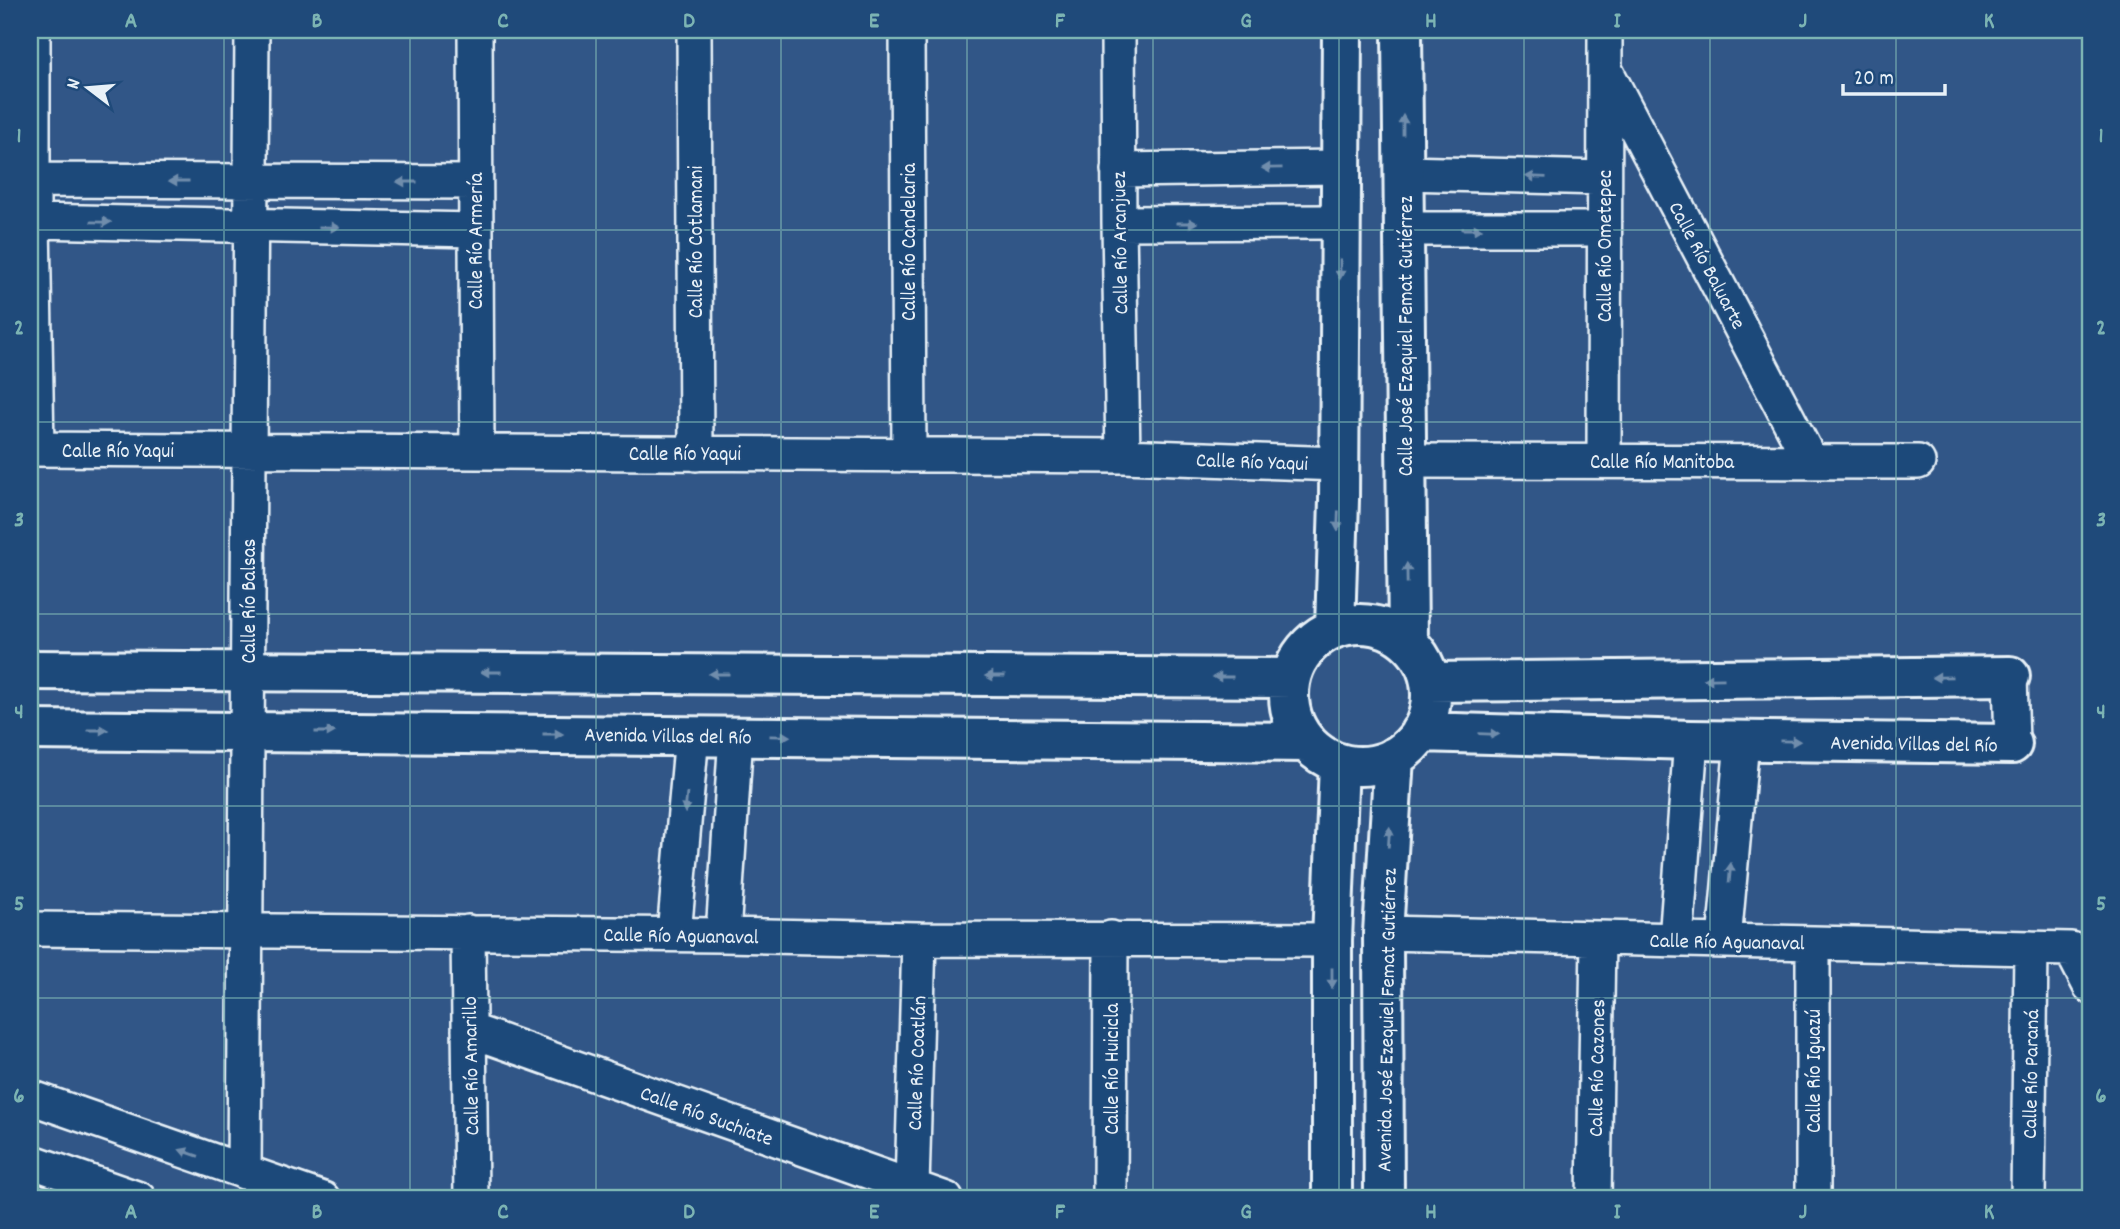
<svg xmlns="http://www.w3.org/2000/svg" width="2120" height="1229" font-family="Dekko,sans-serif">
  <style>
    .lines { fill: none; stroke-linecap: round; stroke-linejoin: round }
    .street-casing { stroke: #e8f1f8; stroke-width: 38 }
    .secondary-casing { stroke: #e8f1f8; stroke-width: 44 }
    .street { stroke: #1f4a7a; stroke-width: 33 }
    .secondary { stroke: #1f4a7a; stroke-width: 38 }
    .oneway { fill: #6f8dac }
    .grid { fill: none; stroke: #7cb4b3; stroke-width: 2; stroke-opacity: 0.55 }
    .labels { text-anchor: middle; stroke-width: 5; stroke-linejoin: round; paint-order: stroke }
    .street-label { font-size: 21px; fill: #e8f1f8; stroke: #1f4a7a }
    .neatline { fill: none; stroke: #7cb4b3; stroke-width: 2.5 }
    .grid-label { font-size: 23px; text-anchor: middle; font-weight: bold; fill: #7cb4b3 }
  </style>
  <rect width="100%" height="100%" fill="#315687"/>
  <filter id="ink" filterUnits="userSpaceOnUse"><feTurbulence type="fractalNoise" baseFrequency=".0143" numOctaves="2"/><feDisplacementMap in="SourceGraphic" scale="14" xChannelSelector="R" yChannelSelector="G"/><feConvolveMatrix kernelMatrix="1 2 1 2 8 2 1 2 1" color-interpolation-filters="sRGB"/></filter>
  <g filter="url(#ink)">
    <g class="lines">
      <defs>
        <path id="street" d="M33 30V221L37 449
          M475 30 477 452
          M694 30 696 454
          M907 30 909 455
          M1118 30 1119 223 1123 456
          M1605 69 1811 462
          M1118 170 1340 167
          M1403 173 1604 178
          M33 180 475 182
          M33 221 475 230
          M1119 223 1340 222
          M1404 229H1604
          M30 449 1123 456 1339 464
          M1406 461 1918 462
          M1604 461 1605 30
          M2010 676 2012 744
          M30 929 723 935 919 939 1332 940
          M468 932 471 1199
          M1383 933 2071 949 2090 986
          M674 934 692 735
          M723 935 736 735
          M1676 940 1691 740
          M1724 941 1742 741
          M469 1030 946 1199
          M30 1097 323 1199
          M30 1161 139 1199
          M244 1172 252 30
          M912 1187 919 939
          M1110 1199 1111 938
          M1594 1199 1598 938
          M1813 1199V943
          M2028 1199 2031 948"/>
        <path id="secondary" d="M1402 30 1408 642
          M1289 695a71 71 0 1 1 142 0a71 71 0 1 1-142 0Z
          M1335 628 1339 500 1342 30
          M30 670 1291 678
          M1430 682 2010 676
          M30 730 1307 742
          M1420 732 1691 740 2012 744
          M1332 1199V940L1339 763
          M1384 1199 1383 933 1394 757"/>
      </defs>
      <use href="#street" class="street-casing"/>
      <use href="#secondary" class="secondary-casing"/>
      <use href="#street" class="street"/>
      <use href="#secondary" class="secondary"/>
    </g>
    <defs><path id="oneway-solid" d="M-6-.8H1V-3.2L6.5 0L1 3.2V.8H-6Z" transform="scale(1.75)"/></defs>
    <g class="oneway">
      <use href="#oneway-solid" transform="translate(1403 125) rotate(-90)"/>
      <use href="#oneway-solid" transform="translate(1272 168) rotate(179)"/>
      <use href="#oneway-solid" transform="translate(1536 177) rotate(-178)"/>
      <use href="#oneway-solid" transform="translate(179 181) rotate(-180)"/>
      <use href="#oneway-solid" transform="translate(407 182) rotate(-180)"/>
      <use href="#oneway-solid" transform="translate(101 222) rotate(1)"/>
      <use href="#oneway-solid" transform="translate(1187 223)"/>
      <use href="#oneway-solid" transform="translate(329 227) rotate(1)"/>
      <use href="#oneway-solid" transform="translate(1472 229)"/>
      <use href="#oneway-solid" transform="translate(1340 269) rotate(90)"/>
      <use href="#oneway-solid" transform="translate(1338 521) rotate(92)"/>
      <use href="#oneway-solid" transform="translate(1407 573) rotate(-91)"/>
      <use href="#oneway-solid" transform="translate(491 672) rotate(-180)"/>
      <use href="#oneway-solid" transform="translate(719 674) rotate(-180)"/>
      <use href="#oneway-solid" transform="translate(995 676) rotate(-180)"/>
      <use href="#oneway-solid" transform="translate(1223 677) rotate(-180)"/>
      <use href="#oneway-solid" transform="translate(1942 677) rotate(179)"/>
      <use href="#oneway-solid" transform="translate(1714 679) rotate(179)"/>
      <use href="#oneway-solid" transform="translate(98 730)"/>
      <use href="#oneway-solid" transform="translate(325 732)"/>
      <use href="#oneway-solid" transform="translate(553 734)"/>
      <use href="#oneway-solid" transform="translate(1489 734) rotate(2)"/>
      <use href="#oneway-solid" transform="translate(780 736) rotate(1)"/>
      <use href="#oneway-solid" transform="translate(1790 741) rotate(1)"/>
      <use href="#oneway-solid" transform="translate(686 803) rotate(95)"/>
      <use href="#oneway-solid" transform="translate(1389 837) rotate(-86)"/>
      <use href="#oneway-solid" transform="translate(1730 873) rotate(-85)"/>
      <use href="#oneway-solid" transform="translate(1332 978) rotate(90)"/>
      <use href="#oneway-solid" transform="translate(189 1153) rotate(-161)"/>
    </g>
  </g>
  <path class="grid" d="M224 30V1199M410 30V1199M596 30V1199M781 30V1199M967 30V1199M1153 30V1199M1339 30V1199M1524 30V1199M1710 30V1199M1896 30V1199M30 230H2090M30 422H2090M30 614H2090M30 806H2090M30 998H2090"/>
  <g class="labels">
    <g class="street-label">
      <text transform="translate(475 241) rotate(-90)" y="7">Calle Río Armería</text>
      <text transform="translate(695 242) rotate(-90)" y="7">Calle Río Cotlamani</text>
      <text transform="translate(908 242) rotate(-90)" y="7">Calle Río Candelaria</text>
      <text transform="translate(1119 243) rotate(-91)" y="7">Calle Río Aranjuez</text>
      <text transform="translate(1604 246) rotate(-90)" y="7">Calle Río Ometepec</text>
      <text transform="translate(1708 265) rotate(62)" y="7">Calle Río Baluarte</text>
      <text transform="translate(1405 336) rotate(-90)" y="7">Calle José Ezequiel Femat Gutiérrez</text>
      <text x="118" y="457">Calle Río Yaqui</text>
      <text x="685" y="460">Calle Río Yaqui</text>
      <text transform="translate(1252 461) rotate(2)" y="7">Calle Río Yaqui</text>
      <text x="1662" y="468">Calle Río Manitoba</text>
      <text transform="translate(248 601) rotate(-90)" y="7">Calle Río Balsas</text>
      <text transform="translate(668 735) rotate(1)" y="7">Avenida Villas del Río</text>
      <text transform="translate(1914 743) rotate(1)" y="7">Avenida Villas del Río</text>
      <text transform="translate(681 935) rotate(1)" y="7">Calle Río Aguanaval</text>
      <text transform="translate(1727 941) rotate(1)" y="7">Calle Río Aguanaval</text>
      <text transform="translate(1386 1020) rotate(-89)" y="7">Avenida José Ezequiel Femat Gutiérrez</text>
      <text transform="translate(916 1063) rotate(-88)" y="7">Calle Río Coatlán</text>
      <text transform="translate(470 1066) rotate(-91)" y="7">Calle Río Amarillo</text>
      <text transform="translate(1596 1068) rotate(-89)" y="7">Calle Río Cazones</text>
      <text transform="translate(1111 1069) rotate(-90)" y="7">Calle Río Huicicla</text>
      <text transform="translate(1813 1071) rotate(-90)" y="7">Calle Río Iguazú</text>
      <text transform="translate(2030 1074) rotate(-89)" y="7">Calle Río Paraná</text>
      <text transform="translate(707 1115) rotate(20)" y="7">Calle Río Suchiate</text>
    </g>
  </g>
  <rect width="2120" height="1229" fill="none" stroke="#1f4a7a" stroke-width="77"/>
  <g transform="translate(88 88) rotate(286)" stroke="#1f4a7a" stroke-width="5" paint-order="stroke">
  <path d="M0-5L12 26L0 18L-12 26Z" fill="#e8f1f8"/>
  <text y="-10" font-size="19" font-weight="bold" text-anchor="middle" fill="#e8f1f8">N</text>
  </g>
  <path d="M1843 84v10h102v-10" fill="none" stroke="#e8f1f8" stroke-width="3.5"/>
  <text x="1854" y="84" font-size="21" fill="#e8f1f8" stroke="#1f4a7a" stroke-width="5" paint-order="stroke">20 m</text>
  <rect x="38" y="38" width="2044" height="1152" class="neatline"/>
  <g class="grid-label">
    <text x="131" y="27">A</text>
    <text x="317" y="27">B</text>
    <text x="503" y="27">C</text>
    <text x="689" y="27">D</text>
    <text x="874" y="27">E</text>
    <text x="1060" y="27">F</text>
    <text x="1246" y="27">G</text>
    <text x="1431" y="27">H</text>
    <text x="1617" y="27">I</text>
    <text x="1803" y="27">J</text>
    <text x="1989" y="27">K</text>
    <text x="19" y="142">1</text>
    <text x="2101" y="142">1</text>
    <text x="19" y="334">2</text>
    <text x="2101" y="334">2</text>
    <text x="19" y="526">3</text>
    <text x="2101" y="526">3</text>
    <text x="19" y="718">4</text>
    <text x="2101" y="718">4</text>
    <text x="19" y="910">5</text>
    <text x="2101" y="910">5</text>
    <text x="19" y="1102">6</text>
    <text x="2101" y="1102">6</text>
    <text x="131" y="1218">A</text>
    <text x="317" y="1218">B</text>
    <text x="503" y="1218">C</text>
    <text x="689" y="1218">D</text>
    <text x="874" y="1218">E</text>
    <text x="1060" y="1218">F</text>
    <text x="1246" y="1218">G</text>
    <text x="1431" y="1218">H</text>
    <text x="1617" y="1218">I</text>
    <text x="1803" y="1218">J</text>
    <text x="1989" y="1218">K</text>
  </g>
</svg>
